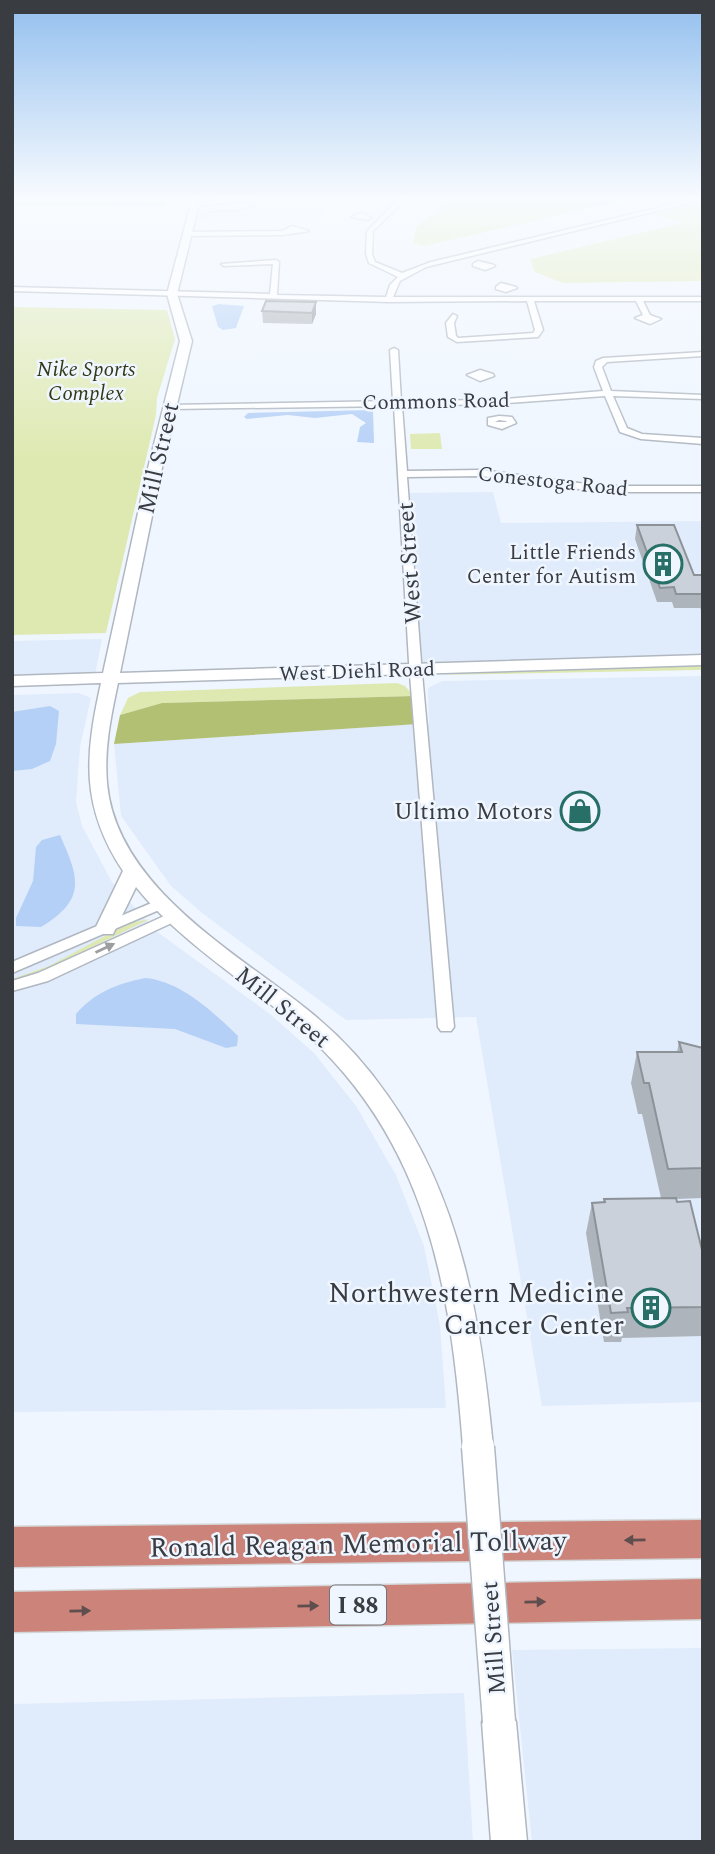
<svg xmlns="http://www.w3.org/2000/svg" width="715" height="1854" font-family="Spectral,serif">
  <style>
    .built { fill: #e0ecfc }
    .green { fill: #dee9b1 }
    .forest { fill: #b2c073 }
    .water { fill: #b5d0f6 }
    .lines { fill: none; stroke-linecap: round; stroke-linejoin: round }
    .stream { stroke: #b5d0f6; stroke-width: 2 }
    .street-casing { stroke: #b0b7c0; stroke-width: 3 }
    .secondary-casing { stroke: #b0b7c0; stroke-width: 3 }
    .highway-casing { stroke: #d3d4d5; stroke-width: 3 }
    .street { fill: #fff; fill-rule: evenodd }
    .secondary { fill: #fff; fill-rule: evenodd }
    .highway { fill: #cc8379; fill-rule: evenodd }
    .secondary-bridge-casing { stroke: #b0b7c0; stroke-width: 35; stroke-linecap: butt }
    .secondary-bridge { stroke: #fff; stroke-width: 32 }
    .wall { fill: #aeb4bb }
    .shaded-wall { fill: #8d9299 }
    .building { fill: #cad1da; stroke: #8d9299; stroke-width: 2 }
    .oneway { fill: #9c9ea0 }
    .oneway2 { fill: #5e4e4e }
    .labels { text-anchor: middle; stroke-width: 5; stroke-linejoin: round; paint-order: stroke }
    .far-park-label { font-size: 21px; font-style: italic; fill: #323816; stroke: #eff6ff }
    .far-street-label { font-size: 21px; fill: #393c40; stroke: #eff6ff }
    .far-poi-label { font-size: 21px; fill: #393c40; stroke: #eff6ff; text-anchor: end }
    .shield { fill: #eff6ff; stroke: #707479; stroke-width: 2 }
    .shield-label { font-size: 23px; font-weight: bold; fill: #393c40 }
    .street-label { font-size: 24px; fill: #393c40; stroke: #eff6ff }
    .poi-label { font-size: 24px; fill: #393c40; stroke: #eff6ff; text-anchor: end }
    .near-poi-label { font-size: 28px; fill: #393c40; stroke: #eff6ff; text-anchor: end }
    .near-street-label { font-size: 28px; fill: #393c40; stroke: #eff6ff }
  </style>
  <rect width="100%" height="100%" fill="#eff6ff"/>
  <path class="built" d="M168 200H324L322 217 199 218 201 206H165Z
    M493 492 501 523 703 521V657L415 665 403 493Z
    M102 639 95 675 12 677V641Z
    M703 676V1402L542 1406 476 1017 346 1020 202 913 171 886 121 816 114 744 429 723 428 688 442 681Z
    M79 693 91 698 80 747 76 802 82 826 112 882 156 931 270 1014 314 1053 356 1106 396 1175 424 1246 440 1325 446 1408 12 1412V695Z
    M703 1648V1842H532L512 1650Z
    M464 1693 473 1842H12V1704Z"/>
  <path class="green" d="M13 200H168L165 206 12 207Z
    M443 200H626L424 246 413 243 416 227 438 211Z
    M703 202V281L563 283 535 272 530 259 683 223 655 214Z
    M12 307 167 310 175 339 157 398 156 415 106 633 12 635Z
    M440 433 442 449H411L410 434Z
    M703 663V670H697L440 675Z
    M397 683 405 686 414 696 162 703 120 715 128 698 140 692Z
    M150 919 53 966 12 982V979L49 966 129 923Z"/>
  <path class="forest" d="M414 696 418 724 114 744 120 715 162 703Z"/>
  <path class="water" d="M219 304 244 306 236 328 223 330 218 327 212 306Z
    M373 410 374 443 357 442 360 427 366 423 352 414 315 418 288 415 247 419 244 417 248 413Z
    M50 706 59 711 56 744 50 761 32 769 12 771V712Z
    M60 835C79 878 87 899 41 927L16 926V918L33 881 36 847 42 840Z
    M145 978C181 981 213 1012 238 1036L237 1046 226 1048 175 1029 76 1024V1014C95 992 117 984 145 978Z"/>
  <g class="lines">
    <path class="stream" d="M208 212 236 211 269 201"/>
    <defs>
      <path id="street" d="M223 200H254L195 206 192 204Z
        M398 200H405L373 231 372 254 375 262 402 273 431 262 691 200H702L426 267 400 281 393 297H703V301H643L650 315 661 319 650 324 635 318 643 315 636 301H534L543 330 538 337 457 342 448 337 446 323 453 314 457 316 454 323 456 336 458 338 533 333 535 330 527 301 389 302 12 291V287L270 294 273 264 224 266 221 264 276 260 279 262 277 295 386 297 390 285 398 277 369 263 366 254 367 231Z
        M362 213 371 218 368 220 351 217Z
        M292 226 309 231 283 235 187 236 184 234 187 232 282 231Z
        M478 261 494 265 495 266 485 270 473 266V264Z
        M501 283 516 287 517 288 506 292 496 289V287Z
        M394 348 398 350 401 401 493 400 603 391 594 367 596 361 603 358 703 352V356L607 362 602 367 611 391 703 395V399L613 396 627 428 642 434 703 438V444L641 439 620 432 605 396 493 404 402 406 407 471 481 470 601 486H703V492H601L481 476 407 477 421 662 454 1027 451 1031H441L438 1027 409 662 394 406 170 409 166 407 170 405 393 401 390 350Z
        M480 370 493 374 494 376 480 381 467 375Z
        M499 416 512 417 516 423 502 429 488 425V418ZM499 420 506 421 507 422H495Z
        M161 899 166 901 168 904 166 907 12 973V962Z
        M173 912 178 914 180 917 178 920 48 981 12 991V981L38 973Z"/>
      <path id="secondary" d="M192 200H200L177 294 192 341 161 472 120 673 703 655V665L118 683C111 716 104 748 107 783 116 887 236 952 309 1011 339 1035 366 1064 388 1096 462 1200 481 1322 493 1447L489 1457 478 1461 467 1457 463 1447C451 1290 428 1144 305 1033 249 983 183 945 136 887L113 934H99L95 929 123 871C80 806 85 755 101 683L12 686V676L103 673 147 472 180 341 167 294Z
        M499 1705 511 1710 516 1722 527 1842H491L482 1722 487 1710Z"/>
      <path id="highway" d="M703 1520V1558L12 1567V1527Z
        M703 1579V1619L12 1632V1592Z"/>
    </defs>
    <use href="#street" class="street-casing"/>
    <use href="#secondary" class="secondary-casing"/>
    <use href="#highway" class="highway-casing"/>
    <use href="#street" class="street"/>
    <use href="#secondary" class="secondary"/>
    <use href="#highway" class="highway"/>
    <defs>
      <path id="secondary-bridge" d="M478 1447 499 1722"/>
    </defs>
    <use href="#secondary-bridge" class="secondary-bridge-casing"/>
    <use href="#secondary-bridge" class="secondary-bridge"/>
  </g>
  <path class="wall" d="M316 302V314L312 324 263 323 262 311Z
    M637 525 694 575H703V612L700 608H674L672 602H657L635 539Z
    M679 1042 703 1048V1198L676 1199 703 1254V1336L622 1338 621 1342H604L586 1233 592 1203 603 1202 604 1199 661 1198 642 1114H638L631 1083 637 1052H677Z"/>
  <path class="shaded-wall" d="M316 302V314L312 324V313Z"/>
  <path class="building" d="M266 301 316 302 312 313 262 311Z
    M637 525H674L694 575H703V594H676L674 587 660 588Z
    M679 1042 703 1048V1168L668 1169 649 1083H644L637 1052H682Z
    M676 1198 677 1202 690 1201 703 1254V1307L627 1308 628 1312 611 1313 592 1203 605 1202 604 1199Z"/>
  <defs><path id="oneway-solid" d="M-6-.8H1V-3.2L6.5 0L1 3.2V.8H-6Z" transform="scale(1.75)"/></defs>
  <use class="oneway" href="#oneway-solid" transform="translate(105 948) rotate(-25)"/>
  <g class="oneway2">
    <use href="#oneway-solid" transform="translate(635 1540) rotate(179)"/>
    <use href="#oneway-solid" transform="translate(535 1602) rotate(-1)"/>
    <use href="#oneway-solid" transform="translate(308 1606) rotate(-1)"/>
    <use href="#oneway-solid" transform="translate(80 1611) rotate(-1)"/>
  </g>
  <linearGradient id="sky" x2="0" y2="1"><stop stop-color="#93bfee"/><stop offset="0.43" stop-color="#f8fbff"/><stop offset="1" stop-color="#f8fbff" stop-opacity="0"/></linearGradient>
  <rect width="715" height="460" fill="url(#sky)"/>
  <defs>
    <symbol id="building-ring" viewBox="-11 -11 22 22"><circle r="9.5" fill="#eff6ff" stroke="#276f67" stroke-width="1.5"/><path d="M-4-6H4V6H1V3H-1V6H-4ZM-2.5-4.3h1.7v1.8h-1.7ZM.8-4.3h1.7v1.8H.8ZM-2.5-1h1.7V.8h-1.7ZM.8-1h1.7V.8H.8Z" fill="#276f67"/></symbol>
    <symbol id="shop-ring" viewBox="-11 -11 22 22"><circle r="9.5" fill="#eff6ff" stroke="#276f67" stroke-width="1.5"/><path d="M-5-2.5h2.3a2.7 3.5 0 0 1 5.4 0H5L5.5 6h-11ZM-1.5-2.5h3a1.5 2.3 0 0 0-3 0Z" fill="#276f67"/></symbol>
  </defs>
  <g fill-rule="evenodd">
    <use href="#building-ring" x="641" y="542" width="44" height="44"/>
    <use href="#shop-ring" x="558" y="789" width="44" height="44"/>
    <use href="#building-ring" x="629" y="1286" width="44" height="44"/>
  </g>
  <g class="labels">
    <g class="far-park-label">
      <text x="86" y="376">Nike Sports<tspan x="86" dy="24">Complex</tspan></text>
    </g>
    <g class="far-street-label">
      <text transform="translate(436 401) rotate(-1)" y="7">Commons Road</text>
      <text transform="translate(553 481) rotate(6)" y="7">Conestoga Road</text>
      <text transform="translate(357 671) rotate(-2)" y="7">West Diehl Road</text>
    </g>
    <g class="far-poi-label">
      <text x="636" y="559">Little Friends<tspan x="636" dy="24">Center for Autism</tspan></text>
    </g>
    <rect class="shield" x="330" y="1585.5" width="56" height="39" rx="5"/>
    <g class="shield-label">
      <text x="358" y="1613">I 88</text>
    </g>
    <g class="street-label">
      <text transform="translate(158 458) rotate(-77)" y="8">Mill Street</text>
      <text transform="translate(409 563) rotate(-94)" y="8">West Street</text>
      <text transform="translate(283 1007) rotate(39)" y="8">Mill Street</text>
      <text transform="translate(493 1638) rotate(-94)" y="8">Mill Street</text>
    </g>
    <g class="poi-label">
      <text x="553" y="819">Ultimo Motors</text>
    </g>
    <g class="near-poi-label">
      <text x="624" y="1302">Northwestern Medicine<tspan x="624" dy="32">Cancer Center</tspan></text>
    </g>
    <g class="near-street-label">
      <text transform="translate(358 1543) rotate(-1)" y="10">Ronald Reagan Memorial Tollway</text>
    </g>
  </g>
  <rect width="715" height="1854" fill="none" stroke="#393c40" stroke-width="28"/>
</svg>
